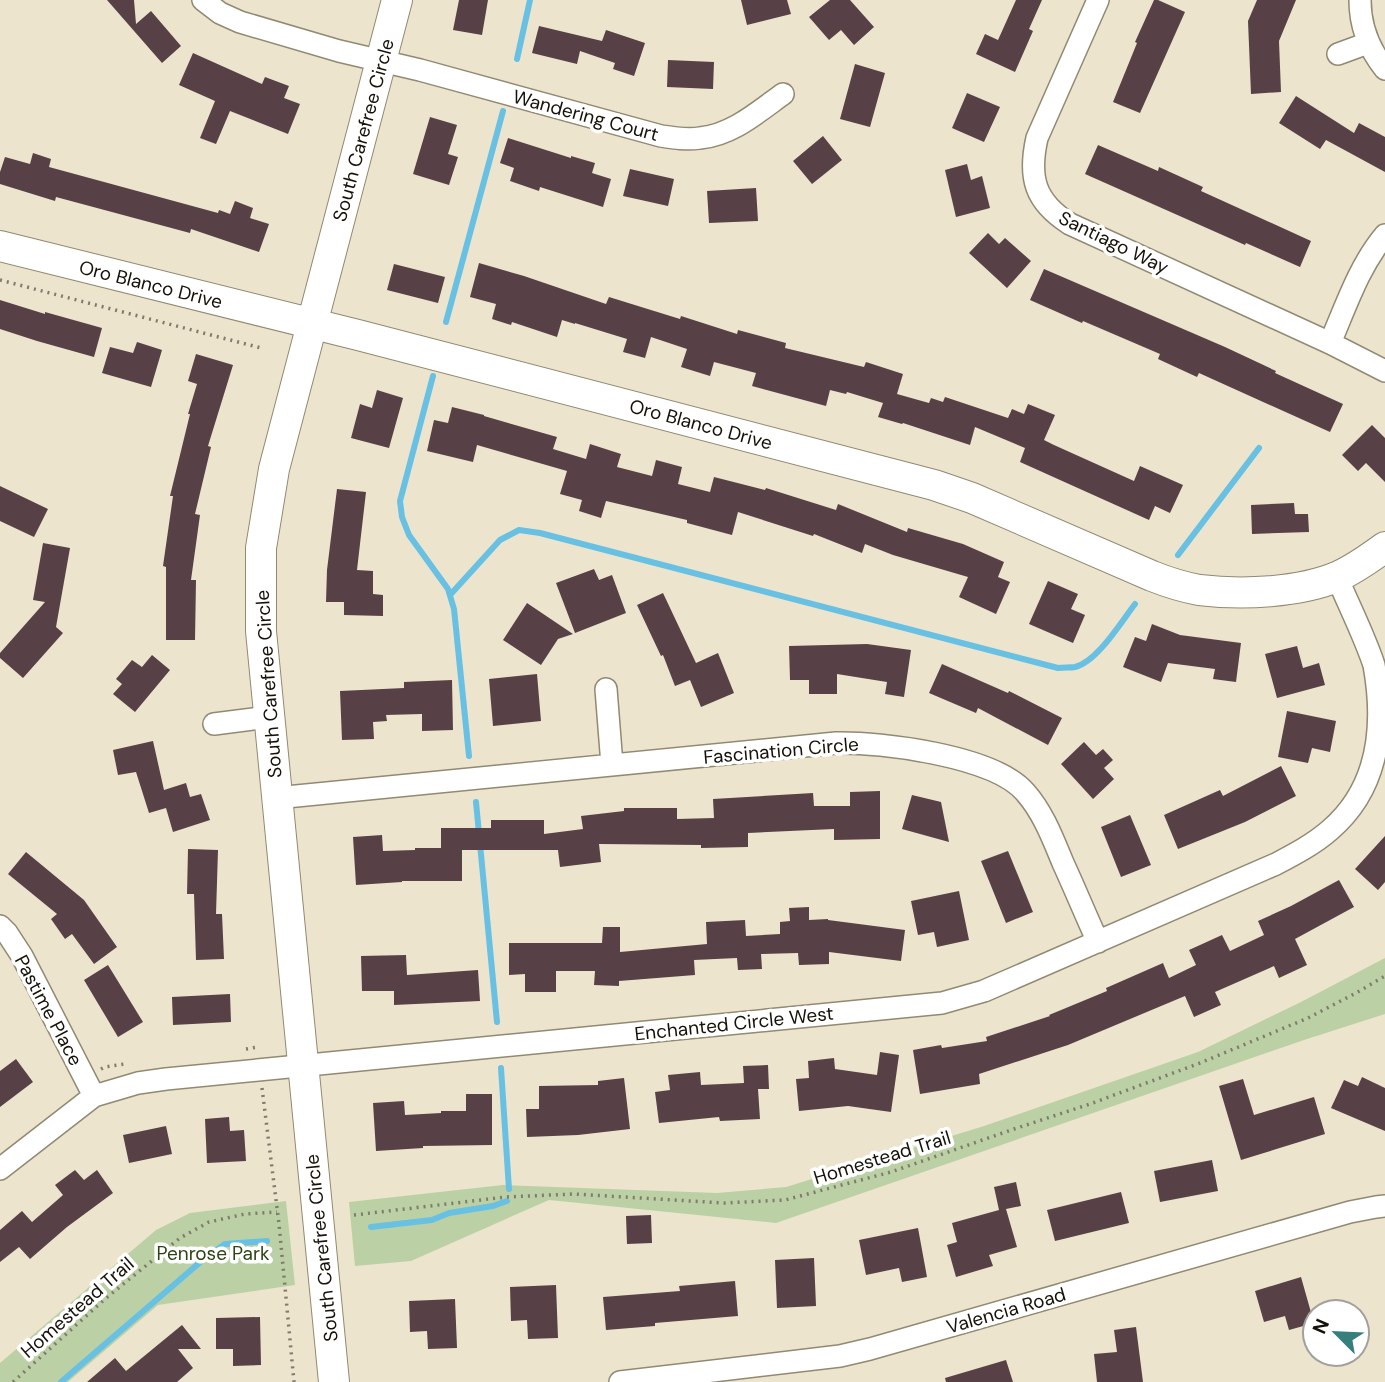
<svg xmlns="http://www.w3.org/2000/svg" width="1385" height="1382" font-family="'DM Sans',sans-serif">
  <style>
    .green { fill: #bbd1a5 }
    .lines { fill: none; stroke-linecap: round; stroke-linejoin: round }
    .stream { stroke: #68c0e3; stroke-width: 6 }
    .building { fill: #574147 }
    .street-casing { stroke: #908973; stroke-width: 24 }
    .secondary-casing { stroke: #908973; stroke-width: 32 }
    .path { stroke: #817b6c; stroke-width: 3.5; stroke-dasharray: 2 5; stroke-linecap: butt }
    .street { stroke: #fff; stroke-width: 21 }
    .secondary { stroke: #fff; stroke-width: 30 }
    .labels { text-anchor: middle; stroke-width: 7; stroke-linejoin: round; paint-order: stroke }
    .street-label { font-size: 19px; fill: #15120a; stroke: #fff }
    .park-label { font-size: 19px; fill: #2e4312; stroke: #fff }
  </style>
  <rect width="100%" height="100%" fill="#ede4cd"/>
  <path class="green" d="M1385 958V1014L1304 1040 776 1223 549 1200 411 1261 355 1266 349 1202 503 1185 717 1193 786 1187 984 1126 1198 1052 1301 1002Z
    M286 1201 295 1285 158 1305 68 1382H0V1363L156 1230 190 1213Z"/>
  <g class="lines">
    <path class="stream" d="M517 59 530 0
      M446 322 503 111
      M433 376 400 501 402 517 409 535 448 589 454 609 469 756
      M1178 555 1259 448
      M450 595 500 540 519 530 540 533 1058 668C1063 667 1070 668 1075 667 1097 662 1121 622 1135 604
      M476 802 497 1022
      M501 1068 509 1189
      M371 1227 432 1220 449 1213 493 1206 507 1201
      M61 1382 205 1258 225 1244 267 1241"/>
  </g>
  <path class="building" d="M107 0H134L136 24 151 11 181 46 162 63Z
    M459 0H488L482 35 453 30Z
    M741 0H787L791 14 747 25Z
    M830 0H850L874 27 854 45 841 30 829 40 809 17Z
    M1016 0H1042L1029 29 1033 31 1015 72 976 54 985 34 998 40Z
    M1154 0H1158L1185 12 1140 113 1113 102 1137 43 1135 42Z
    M1257 0H1296L1279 41 1281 92 1251 94 1248 21Z
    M539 26 602 41 606 30 645 43 634 76 613 69 615 63 580 51 577 64 532 53Z
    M193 53 262 84 265 77 289 86 284 98 300 104 288 134 230 111 216 144 200 138 215 101 179 85Z
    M668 60 714 62 713 89 667 87Z
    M855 64 885 73 870 127 840 119Z
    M967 93 1000 107 984 142 952 128Z
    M1296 96 1354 133 1359 123 1385 137V172L1326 140 1320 149 1279 123Z
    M430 117 457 125 448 154 458 157 449 185 413 174Z
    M823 136 842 160 812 184 793 161Z
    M508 138 571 158V156L595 163 592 173 611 179 603 207 540 187 539 191 510 181 514 168 500 163Z
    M1098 145 1158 171 1159 167 1203 187 1201 191 1311 241 1300 267 1246 243 1245 245 1085 174Z
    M33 153 51 159 49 167 218 213 219 210 230 214 235 201 253 208 250 218 269 224 259 252 191 229 190 233 56 197 55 201 0 184V172L5 157 30 164Z
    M967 164 971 180 982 176 990 208 956 217 945 170Z
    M630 169 674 179 668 206 623 196Z
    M756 188 758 221 709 223 707 191Z
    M988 233 999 244 1005 238 1031 261 1007 288 969 253Z
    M479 263 524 276 606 304 609 297 680 319 681 316 737 334 738 330 786 343 785 348 864 367 866 362 903 374 897 394 929 403 931 398 943 402 945 397 1008 418 1012 409 1024 414 1028 404 1055 415 1044 440 1054 445 1134 481 1140 466 1183 485 1170 513 1155 506 1149 520 1020 462 1025 448 975 427 970 445 903 423 902 424 878 417 883 403 847 392 846 394 830 390 826 406 752 386 756 373 714 362 710 376 681 367 687 349 651 337 645 358 623 352 627 339 575 323V324L562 320 557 337 512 322 511 325 492 319 496 304 470 297Z
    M394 264 445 277 438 303 387 290Z
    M1044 269 1225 347 1276 371 1275 373 1343 404 1330 432 1199 373 1197 377 1158 359 1160 354 1083 321 1082 323 1030 300Z
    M0 300 45 314V312L102 328 94 357 37 341 0 329Z
    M137 342 162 350 151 387 102 373 110 347 133 353Z
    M196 354 233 365 208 446 211 447 195 514 200 515 191 580H196L195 640H166V567L163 566 173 496H170L190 414H188L197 384 188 381Z
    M377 390 403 398 389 448 351 438 360 404 372 408Z
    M452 407 484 415V416L557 437 553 449 586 459 590 444 621 454 617 467 652 476 656 460 682 467 678 484 710 492 714 477 765 490 766 488 836 510 838 504 907 532 908 528 963 544 1004 562 998 577 1010 582 996 614 959 597 968 577 893 555 865 544 862 553 814 534 813 536 738 512 732 535 687 523V520L606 501 601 518 579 511 582 500 560 494 567 471 477 445 473 462 427 451 434 420 448 423Z
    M1372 425 1385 438V482L1366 463 1358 471 1342 455Z
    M0 486 48 509 34 537 0 521Z
    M337 489 366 492 357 570 373 571V594L383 595V616L344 615V602H326L327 570Z
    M1294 503 1295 514H1308L1309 532 1252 534 1251 505Z
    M43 543 70 548 56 627 63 633 23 678 0 658V653L45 602 33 600Z
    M594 569 599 580 612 575 626 613 575 633 556 583Z
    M1048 581 1078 594 1071 609 1085 615 1073 643 1029 624Z
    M663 593 696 663 718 653 734 693 701 707 690 680 675 686 663 655 661 656 637 605Z
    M527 603 573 634 558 639 541 665 503 640Z
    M1152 624 1180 635 1241 643 1236 682 1213 679 1215 669 1168 663 1161 682 1123 667 1135 637 1146 641Z
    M867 644 911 650 904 697 885 694 887 682 837 674V694H809V680H790L789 646Z
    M1297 646 1303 668 1319 663 1325 685 1277 698 1265 654Z
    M152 655 170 670 135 712 113 694 122 684 116 679 132 660 142 667Z
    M942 664 1008 693 1009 691 1062 718 1048 745 978 708 976 713 929 693Z
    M537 674 541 721 493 726 489 679Z
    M452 680 453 730 422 731V714L386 715 387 721 373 722 374 739 342 740 340 691 404 688V682Z
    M1287 711 1336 721 1330 752 1312 748 1308 763 1278 757Z
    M153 741 164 790 186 783 190 797 201 794 210 820 173 832 166 808 149 813 136 772 118 775 113 750Z
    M1084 742 1096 755 1103 749 1113 760 1104 768 1114 779 1093 799 1061 764Z
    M1281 766 1296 796 1245 822 1178 849 1164 815 1220 790 1223 796Z
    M880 791V839L834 840V829L748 833V847L701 848V845L599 844 601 862 560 867 558 850H462V881H402V882L356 885 353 837 382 835 383 851 415 850V848H441V828H491V820H544V834L583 829 581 816 624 811V808H677V819L714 818 713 799 813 793 814 806H850V792Z
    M912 795 941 802 949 842 902 829Z
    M1130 815 1151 865 1121 877 1101 827Z
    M1385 836V882L1378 890 1355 869Z
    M188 849 218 850 216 914H222L224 959 196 960 194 894H187Z
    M1008 851 1033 912 1006 923 981 861Z
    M26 852 84 900 117 947 94 964 72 934 65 939 51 919 57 914 8 874Z
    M1339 880 1354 907 1295 939 1307 965 1279 978 1274 966 1215 992 1221 1005 1194 1017 1185 996 1068 1045 979 1074 980 1084 920 1094 913 1050 941 1045 942 1048 987 1041 986 1037 1050 1016 1049 1015 1107 991 1106 988 1163 963 1169 978 1196 965 1189 950 1222 935 1230 951 1264 935 1258 921 1291 906Z
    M959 891 969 940 937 947 934 932 918 935 911 901Z
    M809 907V920L828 919V920L905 930 901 961 829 952V964L799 965 798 953 761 954 762 969 738 970 737 958 694 960 695 975 619 981V986L594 985 595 971H556V992H525V974L509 975V943H602L603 927H620V952L707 944 706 922 745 920 746 936 780 934V922L790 921 789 908Z
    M406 955 407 975 478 970 480 1001 394 1005V991H362L361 956Z
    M108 965 143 1022 118 1037 84 980Z
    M230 994 231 1022 173 1025 172 997Z
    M880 1052 899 1055 891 1112 848 1106 799 1111 796 1079 809 1078 808 1061 834 1058 835 1069 877 1075Z
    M16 1059 33 1082 0 1107V1071Z
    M768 1065 769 1089H758L760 1119 720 1121 719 1117 659 1123 655 1092 670 1090 668 1075 700 1072 701 1085 744 1083 743 1066Z
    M1362 1077 1385 1088V1131L1331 1108 1344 1080 1358 1086Z
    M624 1078 630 1129 578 1135 527 1137 526 1109H539V1086L598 1085V1081Z
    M1243 1079 1254 1115 1314 1097 1325 1134 1241 1160 1219 1086Z
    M466 1094H492V1145L423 1146V1148L376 1151 373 1103 404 1101 405 1115 441 1113V1111H466Z
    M229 1117 230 1131 244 1130 246 1161 207 1163 205 1119Z
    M166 1126 172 1154 129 1163 123 1135Z
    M1212 1160 1218 1191 1160 1202 1154 1171Z
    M75 1170 84 1180 97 1170 113 1193 67 1227 30 1259 19 1247 0 1262V1230L22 1211 32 1222 63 1195 55 1185Z
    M1016 1182 1021 1206 1006 1209 1017 1247 989 1255 993 1266 956 1277 947 1245 957 1242 952 1223 999 1210 994 1187Z
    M1121 1192 1129 1223 1055 1241 1047 1210Z
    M651 1215 652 1243 627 1244 626 1216Z
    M918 1228 927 1277 902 1282 899 1268 866 1275 859 1240Z
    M814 1258 816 1306 777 1308 775 1260Z
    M1301 1277 1314 1323 1289 1330 1285 1316 1264 1322 1255 1291Z
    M735 1281 738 1316 655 1323V1326L606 1330 603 1297 680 1291 679 1286Z
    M556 1285 558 1338 528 1339 527 1320 511 1321 510 1287Z
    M455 1299 457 1348 428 1349 427 1331 410 1332 409 1301Z
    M260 1317 261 1365 233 1366V1349H216V1318Z
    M182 1325 201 1349H178L193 1368 177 1382H87L115 1358 126 1371Z
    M1136 1327 1143 1382H1097L1094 1354 1117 1352 1114 1330Z
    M1006 1360 1013 1382H946L945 1378Z"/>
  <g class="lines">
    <defs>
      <path id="street" d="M203 0 220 13 240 22 339 51 420 70 661 136C674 138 687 140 700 138 732 135 758 112 783 94
        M1098 0 1037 138C1028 178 1035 202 1070 224L1330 343 1385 371
        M1360 0C1360 27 1369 49 1385 69
        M1338 54 1368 43
        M1330 343C1346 306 1359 266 1385 235
        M606 689 612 765
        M214 724 269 717
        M276 798 836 743C882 742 994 756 1025 792 1043 812 1053 839 1063 863 1075 889 1086 916 1098 942
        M0 926 7 933 22 956 94 1096
        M0 1169 94 1096 138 1083 166 1079 942 1003 984 991 1276 864C1295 854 1314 844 1330 830 1379 788 1385 726 1374 665 1364 635 1349 606 1337 577
        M620 1382 840 1356 870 1349 1350 1212 1376 1207 1385 1206"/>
      <path id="secondary" d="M0 246 358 335 934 485 972 498 1152 576C1167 582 1183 587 1199 590 1242 595 1299 593 1339 576 1356 568 1370 558 1385 547
        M334 1382 261 631V548L274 469 397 0"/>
    </defs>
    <use href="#street" class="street-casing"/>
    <use href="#secondary" class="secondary-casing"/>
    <path class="path" d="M0 280 261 348
      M246 1049 258 1047
      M101 1069 105 1067 124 1064
      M262 1088 279 1224 294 1382
      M354 1215 506 1197 574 1194 724 1203 785 1200 891 1172 1014 1129 1090 1104 1200 1063 1308 1018 1356 993 1385 976
      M13 1382 105 1299 180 1238 209 1222 245 1214 277 1212"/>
    <use href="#street" class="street"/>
    <use href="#secondary" class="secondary"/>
  </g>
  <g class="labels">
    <g class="street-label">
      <text transform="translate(586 115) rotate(15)" y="7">Wandering Court</text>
      <text transform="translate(363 130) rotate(-75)" y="7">South Carefree Circle</text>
      <text transform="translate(1114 242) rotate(26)" y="7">Santiago Way</text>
      <text transform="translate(151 284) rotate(14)" y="7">Oro Blanco Drive</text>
      <text transform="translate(701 424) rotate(15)" y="7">Oro Blanco Drive</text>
      <text transform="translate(268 684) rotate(-94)" y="7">South Carefree Circle</text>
      <text transform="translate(781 750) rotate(-5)" y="7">Fascination Circle</text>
      <text transform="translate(49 1010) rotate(62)" y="7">Pastime Place</text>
      <text transform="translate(734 1023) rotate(-6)" y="7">Enchanted Circle West</text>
      <text transform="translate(882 1157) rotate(-17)" y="7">Homestead Trail</text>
      <text transform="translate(321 1248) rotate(-96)" y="7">South Carefree Circle</text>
      <text transform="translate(77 1307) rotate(-41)" y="7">Homestead Trail</text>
      <text transform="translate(1006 1310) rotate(-16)" y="7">Valencia Road</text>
    </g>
    <g class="park-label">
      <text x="213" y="1260">Penrose Park</text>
    </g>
  </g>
  <g transform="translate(1336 1333) rotate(294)"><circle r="33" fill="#ffffff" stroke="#a1a09d" stroke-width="2"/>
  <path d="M0-5L12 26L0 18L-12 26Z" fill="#367f7c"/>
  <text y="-10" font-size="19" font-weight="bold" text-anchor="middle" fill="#15120a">N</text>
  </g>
</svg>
